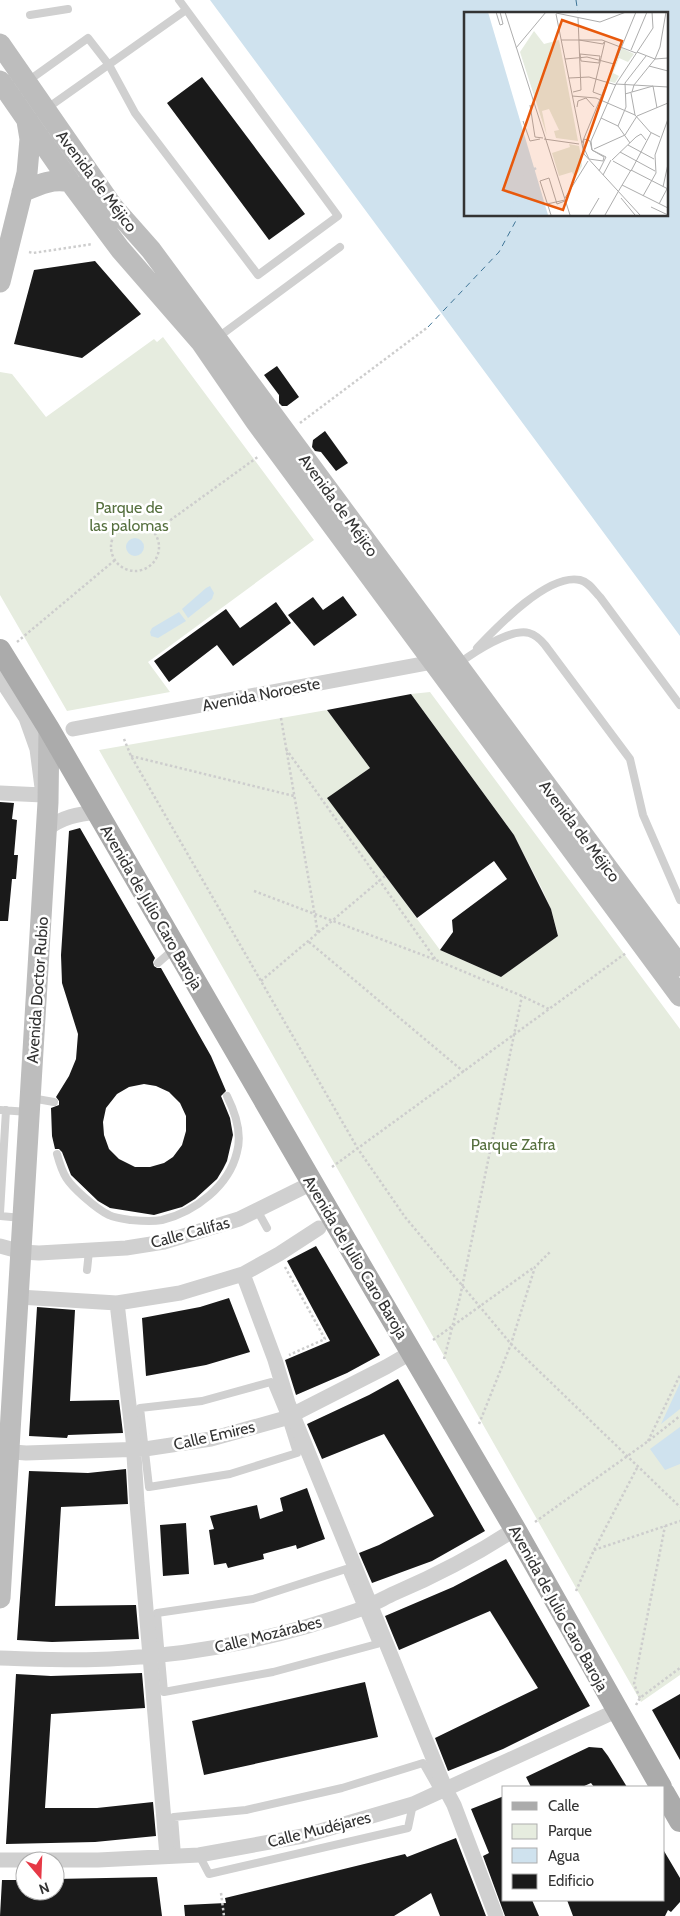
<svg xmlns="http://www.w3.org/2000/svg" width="680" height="1916" font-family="Cabin,sans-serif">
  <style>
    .green { fill: #e6ecdf }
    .water { fill: #cfe2ee; fill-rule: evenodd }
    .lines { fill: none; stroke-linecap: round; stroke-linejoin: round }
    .ferry { stroke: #3f7597; stroke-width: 1; stroke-dasharray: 6 5; stroke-linecap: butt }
    .building { fill: #1a1a1a; fill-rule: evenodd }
    .path { stroke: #cdcdcd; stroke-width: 2.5; stroke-dasharray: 2.5 2.5; stroke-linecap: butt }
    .lane { stroke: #d0d0d0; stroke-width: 8 }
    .street { stroke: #d0d0d0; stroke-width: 15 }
    .secondary { stroke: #bdbdbd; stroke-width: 21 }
    .primary { stroke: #ababab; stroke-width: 22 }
    .labels { text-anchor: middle; stroke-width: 5; stroke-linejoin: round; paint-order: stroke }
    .street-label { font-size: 16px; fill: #333; stroke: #fff }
    .park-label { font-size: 16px; fill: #56703f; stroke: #fff }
    .inset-river { fill: none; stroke: #cfe2ee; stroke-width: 2.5 }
    .inset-road { fill: none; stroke: #adadad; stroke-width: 1 }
    .view { fill: #e8590c; fill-opacity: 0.15; stroke: #e8590c; stroke-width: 2.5 }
    .inset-edge { fill: none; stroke: #333; stroke-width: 2.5 }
  </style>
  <rect width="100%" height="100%" fill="#fff"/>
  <path class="green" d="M163 337 314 540 148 662 170 692 67 711 0 595V372L12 374 46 417 154 339 157 342Z
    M430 692 680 1029V1675L641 1702 99 750 327 710 370 768 328 798 440 950 501 977 558 935 551 909 542 889 514 835 411 694Z"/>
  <path class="water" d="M210 0H680V636ZM465 14H666V215H465Z
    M126 547a9 9 0 1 1 18 0a9 9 0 1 1-18 0Z
    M210 586 214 593 212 599 188 618 182 609 206 588Z
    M179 612 186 621 158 638 151 636 150 632 152 628Z
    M680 1383V1409L661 1424Z
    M680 1427V1464L665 1470 650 1449Z"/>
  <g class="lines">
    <path class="ferry" d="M576 0 578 14
      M428 327 499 252 519 215"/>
  </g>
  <path class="building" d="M202 77 305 214 269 240 167 103Z
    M95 261 141 314 82 358 14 344 34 270Z
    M277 366 299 397 287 406H282L279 403V395L264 375Z
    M325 431 348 463 336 471 321 452 315 451 312 447 313 440Z
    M343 596 357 615 314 646 288 615 313 597 323 610Z
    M276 602 291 623 233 666 217 645 169 682 154 661 226 609 240 628Z
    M411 694 514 835 551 909 558 936 501 977 440 950 453 932 452 920 507 879 494 861 417 918 327 798 370 768 327 710Z
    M0 802 14 803 12 819 17 820 14 855H18L16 879H12L8 921H0Z
    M80 828 155 958 153 962 154 966 157 968H161L211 1056 226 1091 221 1096 230 1118 233 1135 227 1161 223 1169 217 1179 195 1199 182 1207 154 1215 110 1208 98 1201 71 1175 62 1152 59 1149H55L52 1136 51 1108 59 1105V1101L56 1097 69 1076 76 1059 78 1034 62 983 61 955 69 831ZM144 1084 156 1086 169 1092 180 1103 186 1116V1131L182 1145 173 1157 164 1163 150 1167H135L119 1159 109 1149 104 1135 103 1122 106 1108 117 1094 129 1087Z
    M316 1246 380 1355 347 1373 296 1395 285 1360 330 1341 287 1261Z
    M229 1298 250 1352 206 1365 146 1376 142 1318 200 1307Z
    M37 1307 75 1310 70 1401 119 1400 123 1433 68 1435 67 1438 29 1436Z
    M398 1379 485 1531 432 1561 372 1583 359 1553 379 1545 434 1516 384 1434 322 1459 307 1424 369 1395Z
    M126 1469 128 1504 61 1507 55 1606 136 1605 139 1639 52 1642 17 1640 29 1471 88 1473Z
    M307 1488 325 1539 297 1549 296 1545 263 1554 264 1559 228 1568 226 1563 214 1565 209 1530 214 1529 210 1516 257 1505 260 1519 283 1511 280 1498Z
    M186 1523 189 1574 163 1576 160 1525Z
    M506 1559 590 1706 503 1749 448 1771 435 1738 538 1688 490 1611 399 1650 385 1616 453 1587Z
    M142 1673 145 1708 51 1714 45 1808H97L153 1802 156 1836 95 1842 6 1844 16 1674 51 1676Z
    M365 1682 378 1737 204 1775 192 1721Z
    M680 1694V1760L652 1710Z
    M589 1747 602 1748 608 1756 627 1787H594L591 1783 582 1787H531L526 1777Z
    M504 1796V1900H532L539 1916H505L483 1856 489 1853 471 1809Z
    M456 1838 486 1916H440L431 1893 394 1916H185L184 1905 226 1903 225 1898 405 1854 407 1857Z
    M664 1851 680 1878V1902L671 1912 668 1910 665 1916H573L567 1900H664Z
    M157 1877 162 1916H0L2 1880H25V1891H55V1879Z"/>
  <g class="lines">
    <path class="path" d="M29 252 33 253 93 244
      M300 423 428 327
      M111 547a24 24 0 1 1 48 0a24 24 0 1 1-48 0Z
      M154 532 259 456
      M17 642 115 560
      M281 718 318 934
      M124 739 131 756 358 1149 405 1217 511 1344 680 1507
      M286 749 436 960
      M131 756 294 796
      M254 891 436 960 522 996 549 1009
      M309 942 464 1072
      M261 981 385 876
      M332 1167 626 953
      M285 1267 325 1339 289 1355
      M433 1340 533 1268
      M444 1359 460 1297 522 996
      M479 1424 511 1344 535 1267 550 1252
      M648 1441 680 1375
      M535 1522 647 1442 680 1416
      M594 1550 680 1521
      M576 1591 594 1550 638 1466
      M640 1698 634 1684 665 1526
      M636 1705 640 1698 680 1668
      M221 1893 224 1916"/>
    <path class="lane" d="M30 15 68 9
      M28 81 88 38 109 65 135 113 258 275 338 216 179 0
      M46 109 186 10
      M217 338 340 247
      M477 648C497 627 548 573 580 580 589 582 594 591 600 597L680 705
      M458 664C473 653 510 628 529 633 536 635 541 640 545 645L630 759 643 815 680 900
      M158 963 174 949
      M31 1098 54 1102
      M0 1110 29 1112
      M57 1154C63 1176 67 1182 84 1197 92 1204 100 1211 109 1215 115 1218 124 1219 131 1220 141 1221 152 1222 162 1220 195 1212 229 1186 237 1152 242 1134 235 1112 227 1096
      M257 1210 267 1228
      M0 1213 6 1110
      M0 1216 22 1218
      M87 1270 89 1251
      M271 1382 286 1418 297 1453 230 1474 149 1487 140 1408 202 1401Z
      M346 1569 377 1644 273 1672 164 1692 157 1613 253 1599Z
      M177 1855 174 1817 246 1810 342 1788 423 1763 440 1793
      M199 1855 209 1874 408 1828 413 1804"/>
    <path class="street" d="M0 678 26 718 37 749 43 795 0 793
      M73 729 433 662 439 657
      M47 829C62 817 78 814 97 812
      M319 1228 279 1254 243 1274 275 1360 288 1403 446 1790 454 1805 496 1916
      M0 1246 22 1252 39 1253 126 1248 164 1242 239 1219 312 1183
      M19 1297 117 1303 133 1439 137 1503 167 1856
      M117 1303 180 1293 243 1274
      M1 1451 26 1453 145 1449 211 1439 286 1418 386 1367 412 1352
      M0 1658C36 1659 73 1661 110 1659 195 1655 280 1638 361 1609 372 1605 384 1598 395 1593 437 1575 477 1554 515 1529
      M0 1860H98L199 1855 303 1836 413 1804 616 1711"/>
    <path class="secondary" d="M0 44 113 207 151 250 680 966
      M0 81 70 182 120 249 201 342 256 422 680 996
      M22 192C38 185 52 178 70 182
      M0 282 27 173 30 139 27 121
      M0 1598 48 802 49 729"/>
    <path class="primary" d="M0 650 49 729 332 1217 515 1529 661 1787
      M664 1793 680 1821"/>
  </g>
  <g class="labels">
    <g class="street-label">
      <text transform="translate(97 181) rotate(53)" y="6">Avenida de Méjico</text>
      <text transform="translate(339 505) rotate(54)" y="6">Avenida de Méjico</text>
      <text transform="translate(261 694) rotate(-11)" y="6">Avenida Noroeste</text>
      <text transform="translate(580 831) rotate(53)" y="6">Avenida de Méjico</text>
      <text transform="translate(152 907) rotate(60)" y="6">Avenida de Julio Caro Baroja</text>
      <text transform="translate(37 990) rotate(-86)" y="6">Avenida Doctor Rubio</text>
      <text transform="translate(190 1232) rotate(-15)" y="6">Calle Califas</text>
      <text transform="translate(356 1257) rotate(59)" y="6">Avenida de Julio Caro Baroja</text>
      <text transform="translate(214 1435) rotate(-13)" y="6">Calle Emires</text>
      <text transform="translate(559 1608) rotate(61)" y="6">Avenida de Julio Caro Baroja</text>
      <text transform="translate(268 1634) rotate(-14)" y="6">Calle Mozárabes</text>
      <text transform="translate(319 1829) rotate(-14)" y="6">Calle Mudéjares</text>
    </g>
    <g class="park-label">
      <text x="129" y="513">Parque de<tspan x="129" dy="18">las palomas</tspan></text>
      <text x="513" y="1150">Parque Zafra</text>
    </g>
  </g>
  <g transform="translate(464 12)">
    <rect width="204" height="204" fill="#fff"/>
    <path d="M70 19 80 32 95 28 114 129 92 126 90 119 95 118 85 97 78 99 83 124 56 40ZM158 36 170 42 164 50 155 46 149 61 155 64 151 71 144 69ZM105 132 115 134 117 144 118 154 111 166 108 160 95 164 88 141 106 135Z" fill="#e6ecdf"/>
    <path d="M0 0H24L84 203H0Z" fill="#cfe2ee"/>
    <path class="inset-river" d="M47 203 49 179 55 168 72 156"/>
    <path class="inset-road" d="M32 0 36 13 39 12 36 0M41 0 106 203M92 1 136 10 162 0M92 2 120 142 176 203M97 28H138L172 41M115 28 139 32 140 30M52 36 82 0M167 38 183 0M173 40 191 47 204 46M116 42 136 44 135 51 117 49ZM101 47 123 45 150 52M185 54 204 59M105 66 125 65 152 73M152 72 204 75M189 74 193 96M109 80 117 78 114 6M168 80 170 73 191 47 196 35 202 0M167 81 171 103M161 82 189 74M137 83 129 80 141 29M108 84 132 86 171 103 186 120 196 125M66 93 71 125 79 126M113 95 114 89 122 86 130 95M173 104 204 91M137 106 154 114 166 131M59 109 66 129 76 127M154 114 162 95 161 71 182 44M80 127 115 132M120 127 126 129 128 138 140 145 139 149 125 147 119 134ZM118 131 172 0M164 133 190 147M130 137 161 123 173 104M156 140 191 159M148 148 172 125 177 122 182 128M149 149 167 159 187 121M135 159 142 145 128 138 127 129 152 72 189 16 188 0M139 163 147 148M158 173 204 196M199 175 204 152M154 180 167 158 204 177M179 184 192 161 191 143 204 107M101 186 124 149M157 186 171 203M83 192 101 188M195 192 204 175M187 195 204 203M87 203 76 169 85 166 93 192 101 189M125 203 135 186M141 203 154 180"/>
    <path class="view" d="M98 8 158 29 99 198 39 178Z"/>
    <rect width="204" height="204" class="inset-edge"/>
  </g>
  <rect x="502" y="1786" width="162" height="115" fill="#ffffff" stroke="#adadad"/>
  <rect x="512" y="1802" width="25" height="8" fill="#ababab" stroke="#adadad"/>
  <text x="548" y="1811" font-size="15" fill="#333333">Calle</text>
  <rect x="512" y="1824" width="25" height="15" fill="#e6ecdf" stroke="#adadad"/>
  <text x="548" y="1836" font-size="15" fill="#333333">Parque</text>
  <rect x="512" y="1848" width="25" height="15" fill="#cfe2ee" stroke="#adadad"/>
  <text x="548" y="1861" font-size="15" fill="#333333">Agua</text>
  <rect x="512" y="1874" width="25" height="15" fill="#1a1a1a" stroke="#adadad"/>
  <text x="548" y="1886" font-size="15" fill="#333333">Edificio</text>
  <g transform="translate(40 1876) rotate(161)"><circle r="24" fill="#ffffff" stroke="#adadad"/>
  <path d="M0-4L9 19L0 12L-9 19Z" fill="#e63946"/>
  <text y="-8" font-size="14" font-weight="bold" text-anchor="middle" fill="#333333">N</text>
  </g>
</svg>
